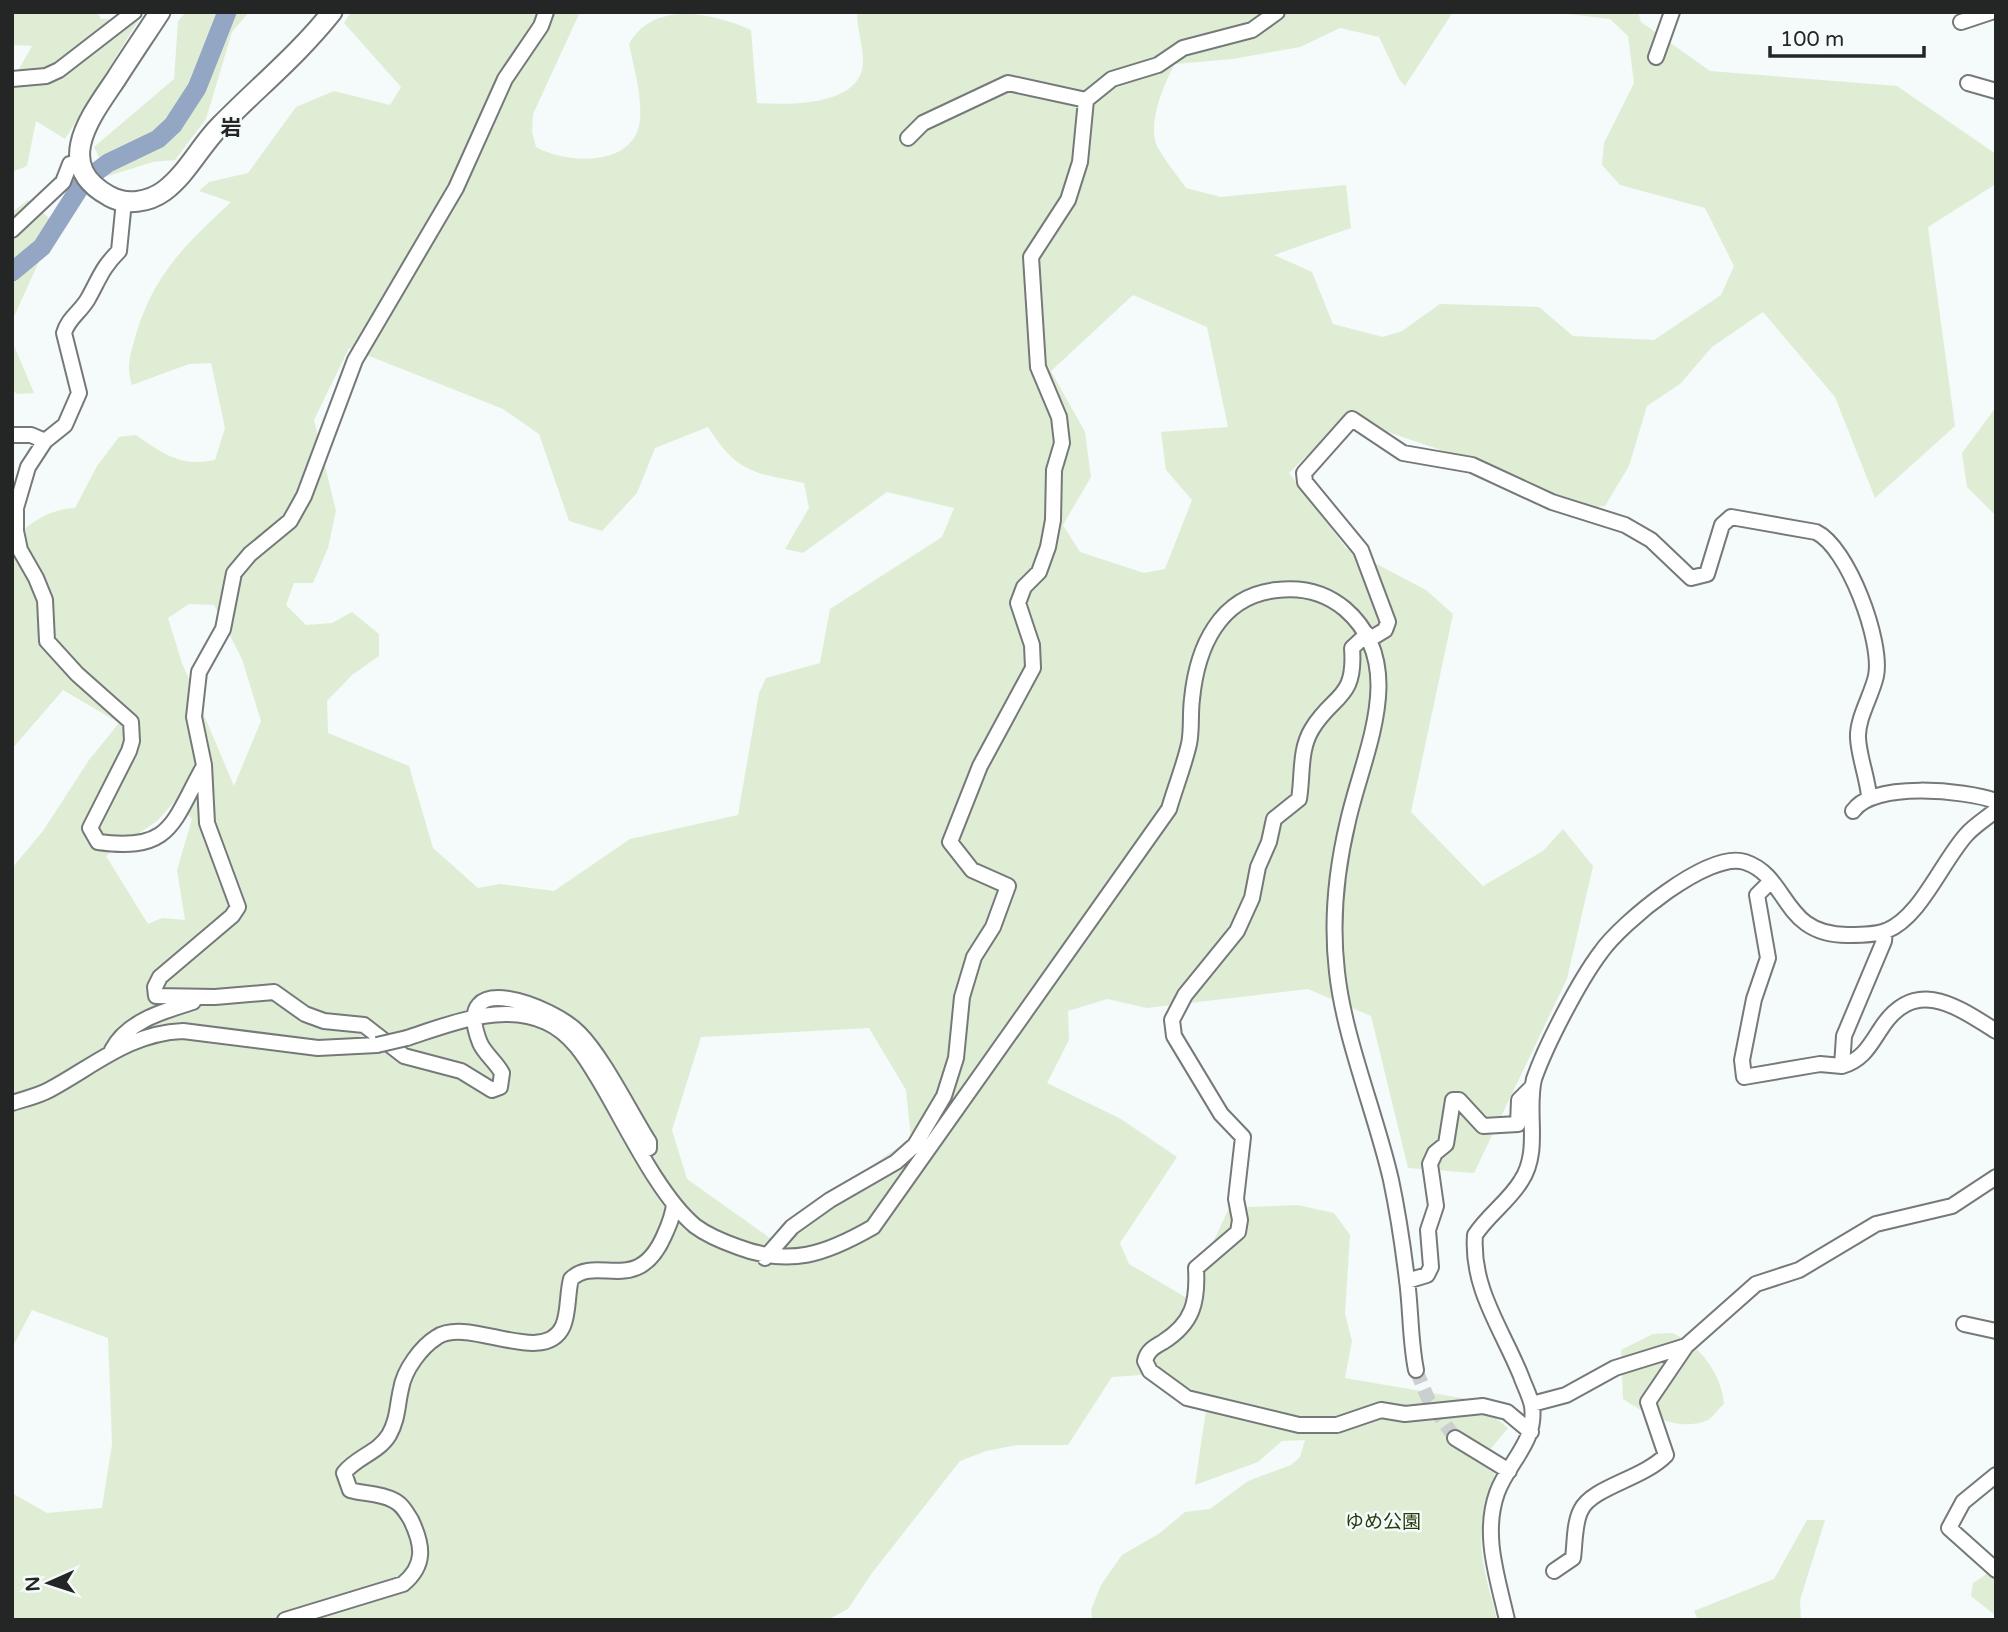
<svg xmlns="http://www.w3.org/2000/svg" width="2008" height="1632" font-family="'Varela Round','Noto Sans JP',sans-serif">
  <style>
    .green { fill: #e0edd5; fill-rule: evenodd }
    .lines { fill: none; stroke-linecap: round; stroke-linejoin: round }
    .river { stroke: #93a6c3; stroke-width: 19 }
    .minor-tunnel { stroke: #cbcfcf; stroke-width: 14; stroke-dasharray: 14 7; stroke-linecap: butt }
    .minor-casing { stroke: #757979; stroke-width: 18 }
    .major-casing { stroke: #757979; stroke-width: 23 }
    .minor { stroke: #fff; stroke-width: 14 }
    .major { stroke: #fff; stroke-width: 19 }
    .minor-bridge-casing { stroke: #757979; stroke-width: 18; stroke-linecap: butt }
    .minor-bridge { stroke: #fff; stroke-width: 14 }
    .labels { text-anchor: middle; stroke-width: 5; stroke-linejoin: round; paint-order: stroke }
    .park-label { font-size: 19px; fill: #273c0a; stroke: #f5fafa }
    .neighbourhood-label { font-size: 21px; font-weight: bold; fill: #242525; stroke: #f5fafa }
  </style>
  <rect width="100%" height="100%" fill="#f5fafa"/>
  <path class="green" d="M12 12H97L101 19 140 18 65 139 36 121 27 166 12 172V81L32 46 12 45Z
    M186 12H249L232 32 206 119 175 160 153 162 108 176 94 147 174 79 178 21Z
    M351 12H580L533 114 532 132 536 147C566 164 635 168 640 120 642 95 634 68 629 44 654 0 712 13 751 30L757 103C787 105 863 107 863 61 863 45 857 29 857 12H1453L1405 86 1399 79 1379 37 1340 28 1300 47 1233 59 1175 64C1164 83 1146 126 1158 148 1166 162 1177 175 1186 188L1221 197 1346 185 1351 228 1274 255 1312 272 1333 324 1383 337 1402 331 1440 304 1539 307 1573 336 1654 340 1721 295 1734 266 1705 208 1620 185 1602 165 1604 143 1634 83 1628 36 1610 19 1552 12H1638L1641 22 1710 71 1897 86 1996 154V184L1928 227 1955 426 1875 498 1835 397 1763 312 1712 347 1680 384 1647 406 1629 466 1605 506 1588 508 1499 470 1385 431 1353 411 1289 473 1346 548 1426 590 1453 614 1411 812 1483 886 1543 851 1563 829 1593 866 1567 979 1474 1173 1408 1168 1371 1016 1308 989 1147 1008 1107 999 1068 1011 1069 1040 1047 1083 1121 1119 1177 1157 1120 1243 1129 1264 1187 1298 1229 1208 1297 1205 1334 1213 1350 1235 1345 1314 1352 1341 1345 1378 1473 1400 1508 1428 1479 1463 1494 1473C1496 1492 1484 1509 1482 1527 1478 1558 1490 1590 1497 1620H1092L1091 1610 1101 1585 1122 1555 1160 1533 1185 1512 1210 1509 1248 1481 1291 1465 1300 1457 1305 1440 1282 1441 1258 1462 1195 1485 1206 1410 1181 1386 1141 1375 1112 1377 1068 1445H1017L986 1451 960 1461 872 1573 848 1609 827 1620H12V1493L47 1513 102 1508 112 1444 108 1338 32 1310 12 1348V868L43 831 89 760 119 723 63 690 12 749V539C32 522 49 509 75 508L97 466 119 437 136 435C163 454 181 467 215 460L225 428 211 363 189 364 132 385C126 367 130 356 135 338 153 275 184 246 231 202L199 191 209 182 248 173 296 107 334 91 390 105 401 87 344 23ZM1133 295 1207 327 1228 427 1161 432 1166 470 1192 500 1165 569 1144 573 1080 552 1063 525 1091 477 1085 432 1051 371ZM349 348 503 409 539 434 569 521 602 531 637 493 655 448 708 427C737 473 754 473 804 483L809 508 785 549 803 553 887 492 954 508 942 537 830 609 820 663 766 678 759 693 738 815 630 839 554 891 500 884 478 888 433 848 409 766 328 733 327 701 352 675 379 656V634L352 612 332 623 306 625 286 605 294 583H313L328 548 336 511 314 420ZM189 604 214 605 242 659 261 721 234 786 182 663 168 618ZM175 801 192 819 177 870 185 920 162 918 148 924 106 856 157 821ZM869 1028 906 1090 911 1138 770 1238 687 1179 672 1130 701 1037Z
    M28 200 56 224 12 321V212Z
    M12 341 34 393 17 394 12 390Z
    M1996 407V516L1967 487 1962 453Z
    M1672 1333C1699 1343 1722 1375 1724 1404 1719 1408 1713 1417 1708 1420 1679 1433 1646 1414 1623 1399L1621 1350 1653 1334Z
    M1807 1520H1825L1800 1600 1801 1620H1698L1694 1611 1774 1579Z
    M1996 1568V1616L1971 1596 1973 1583Z"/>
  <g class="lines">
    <path class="river" d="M12 272 42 247 84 181 108 163 158 139 173 125 197 88 227 12"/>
    <path class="minor-tunnel" d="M1416 1370 1429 1401 1455 1438"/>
    <defs>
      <path id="minor" d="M546 12 541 26 505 79 456 188 355 360 304 496 290 521 250 554 234 573 223 629 199 672 194 717 204 765 207 823 238 907 232 916 160 977 155 987 156 996 215 997 274 992 305 1014 324 1021 364 1025 404 1056 461 1071 492 1090 500 1087 502 1073C496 1062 485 1054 480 1043 449 965 554 1007 579 1033 603 1057 630 1112 649 1142V1148L642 1151
        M1961 22 1991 12
        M1656 57 1672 12
        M12 79 46 76 59 70 134 12
        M1968 83 1996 91
        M908 138 923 123 1008 83 1086 100 1112 79 1158 65 1183 48 1252 30 1277 12
        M124 201 119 251C102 268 100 277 89 297 82 311 68 318 64 333L79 393 65 425 45 441 28 467 16 508V531L20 550 36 578 45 600 47 641 77 674 131 722 132 741 129 751 90 828 98 842C172 852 172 823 204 766
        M12 230 63 182 70 164 81 163
        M12 435H31L45 441
        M1367 634 1352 648C1356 700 1333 694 1312 729 1299 750 1303 776 1299 799L1274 819 1269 842 1258 867 1252 898 1237 931 1185 995 1172 1020 1174 1036 1221 1114 1243 1137 1236 1199 1240 1220 1238 1232 1196 1268C1198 1302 1193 1323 1163 1342 1154 1347 1147 1351 1145 1361L1150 1371 1187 1398 1299 1425H1337L1381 1410 1405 1414 1483 1406 1507 1412 1531 1432
        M1370 639 1385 630 1388 622 1361 550 1305 482 1304 473 1352 419 1403 453 1472 465 1552 502 1625 525 1651 540 1691 578 1707 574 1722 525 1731 517 1816 532C1848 547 1883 642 1876 676 1872 695 1857 718 1858 738 1859 757 1867 776 1869 796
        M1853 811C1873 781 1965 790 1996 801
        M1770 882 1757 895 1768 958 1754 999 1742 1060 1744 1077 1820 1064 1842 1066 1844 1036 1884 941 1885 931
        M407 1038C450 1024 501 1002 546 1022 571 1033 586 1058 599 1080 625 1123 658 1195 695 1226 707 1235 724 1242 738 1247 790 1267 826 1254 873 1227L1169 809C1175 788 1184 766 1189 744 1192 730 1190 714 1192 699 1197 648 1219 596 1277 590 1302 587 1326 593 1345 609 1410 665 1363 753 1348 821 1336 871 1331 921 1337 972 1344 1038 1376 1114 1391 1180 1398 1213 1403 1247 1407 1280 1411 1310 1410 1340 1416 1370
        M112 1050C127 1021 164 1011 193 1002L195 998
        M1842 1066C1862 1060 1869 1047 1880 1030 1914 976 1955 1005 1996 1031
        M12 1103C24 1099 38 1096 49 1090 94 1066 129 1033 183 1031L318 1048 377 1045
        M765 1258 792 1227 830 1200 896 1162 915 1145 944 1096 956 1058 962 997 974 957 993 927 1008 886 972 870 950 842 980 766 1033 668 1032 645 1018 603 1024 587 1039 572 1048 547 1053 520 1054 470 1062 443 1059 417 1038 367 1031 257 1068 200 1080 162 1086 100
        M1407 1281 1427 1275 1431 1267 1428 1230 1436 1206 1430 1164 1435 1153 1446 1144 1453 1100H1459L1483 1126 1518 1124 1519 1100 1531 1088
        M1964 1324 1996 1331
        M1532 1404 1566 1395 1615 1368 1686 1346 1756 1284 1799 1270 1876 1224 1952 1206 1996 1177
        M1455 1438 1509 1471
        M1996 1475 1963 1502 1949 1528 1996 1570
        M1554 1571 1573 1558C1575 1544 1574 1523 1581 1510 1592 1487 1643 1479 1666 1455L1648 1402 1686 1346
        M285 1620 403 1584C426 1565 423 1545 411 1520 406 1512 402 1504 393 1500 380 1493 364 1494 350 1490L344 1473C356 1457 378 1453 389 1435 398 1419 397 1406 401 1389 404 1370 421 1347 437 1337 469 1316 544 1368 563 1326 569 1312 567 1294 571 1279 597 1254 637 1297 664 1236 669 1225 673 1216 674 1204
        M1507 1620C1498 1579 1482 1535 1497 1493 1508 1462 1537 1442 1532 1406 1530 1396 1524 1385 1521 1376 1502 1329 1471 1288 1475 1235 1488 1215 1509 1201 1521 1181 1541 1151 1526 1112 1534 1079 1546 1045 1579 981 1601 952 1621 923 1709 850 1745 862 1790 877 1781 936 1849 935 1861 935 1875 935 1886 931 1921 917 1942 861 1967 834 1975 825 1987 818 1996 810"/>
      <path id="major" d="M160 12C145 35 130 57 116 79 91 116 52 165 109 196 126 206 149 202 164 191 187 174 200 146 220 126 257 88 299 54 332 12"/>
    </defs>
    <use href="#minor" class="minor-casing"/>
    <use href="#major" class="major-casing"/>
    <use href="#minor" class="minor"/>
    <use href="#major" class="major"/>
    <defs>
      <path id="minor-bridge" d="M377 1045 407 1038"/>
    </defs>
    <use href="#minor-bridge" class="minor-bridge-casing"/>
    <use href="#minor-bridge" class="minor-bridge"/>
  </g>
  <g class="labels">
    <g class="park-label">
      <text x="1383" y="1528">ゆめ公園</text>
    </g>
    <g class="neighbourhood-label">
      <text x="231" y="135">岩</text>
    </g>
  </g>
  <rect width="2008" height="1632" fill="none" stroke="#242525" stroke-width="28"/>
  <g transform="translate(49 1583) rotate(267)" stroke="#f5fafa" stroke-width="5" paint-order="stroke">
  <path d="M0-5L12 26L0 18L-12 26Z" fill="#242525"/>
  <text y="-10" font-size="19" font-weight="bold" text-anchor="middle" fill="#242525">N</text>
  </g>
  <path d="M1770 46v10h154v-10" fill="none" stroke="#242525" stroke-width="3.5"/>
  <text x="1780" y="46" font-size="21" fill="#242525" stroke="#f5fafa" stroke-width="5" paint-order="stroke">100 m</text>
</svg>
